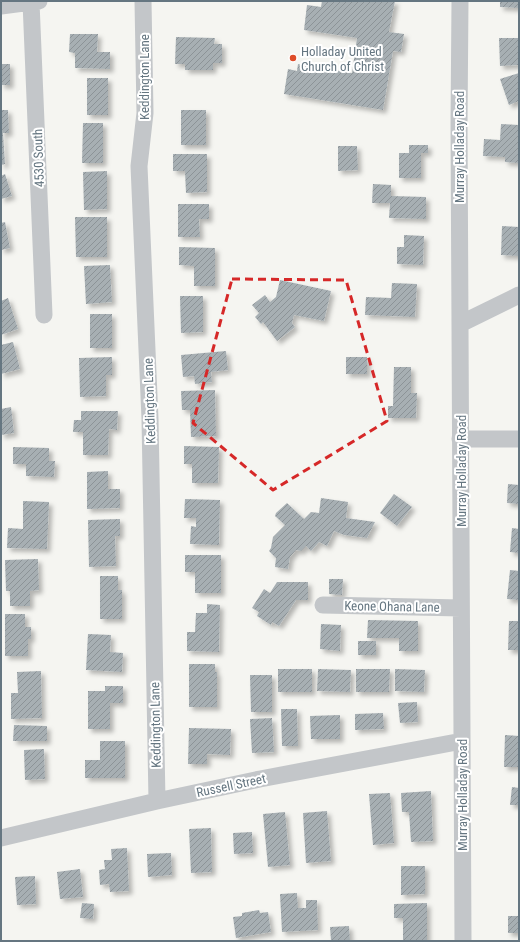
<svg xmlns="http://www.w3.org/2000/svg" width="520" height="942" font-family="'Roboto Condensed',sans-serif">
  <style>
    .building { fill: url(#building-hatch); filter: url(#shadow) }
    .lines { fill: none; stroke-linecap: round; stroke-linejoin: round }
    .minor { stroke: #c3c6c9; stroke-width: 17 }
    .marked { fill: none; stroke: #d62828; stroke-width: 3; stroke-dasharray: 8 5; stroke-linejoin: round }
    .poi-dot { fill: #de4c28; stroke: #fff; stroke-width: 1.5 }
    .labels { text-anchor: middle; stroke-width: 4; stroke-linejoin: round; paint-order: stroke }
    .poi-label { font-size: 13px; fill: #657681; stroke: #fff; text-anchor: start }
    .street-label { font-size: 13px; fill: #657681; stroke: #fff }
  </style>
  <defs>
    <pattern id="building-hatch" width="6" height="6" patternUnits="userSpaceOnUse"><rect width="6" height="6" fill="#a7afb3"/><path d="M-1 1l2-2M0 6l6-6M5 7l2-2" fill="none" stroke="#8c9397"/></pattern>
    <filter id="shadow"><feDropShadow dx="3.5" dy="3.5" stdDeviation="2" flood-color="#0004"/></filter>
  </defs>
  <rect width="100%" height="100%" fill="#f5f5f1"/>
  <path class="building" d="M322 1H395L389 32 404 34 401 52 393 51 383 110 284 94 288 69 297 71 298 64 352 73 357 38 304 30 307 5 321 7Z
    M500 1H519V8L500 7Z
    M70 34H98L97 52H110V69L75 68V53L69 52Z
    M176 37 215 38 214 44H222V63H213V70H185V64H175Z
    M499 38H519V65L500 66Z
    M1 64H10V85H1Z
    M519 73V101L509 105 500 79Z
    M87 78H108V115H87Z
    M1 110H8L9 133H3L5 164 1 165Z
    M181 110H206V145H181Z
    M83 123H103V163H82Z
    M501 124 519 125V163L505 162V157L483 156 484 139 500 140Z
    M409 145H428V153H421V178H399V153H409Z
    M338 146H357L358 170 338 171Z
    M173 154H207V192L186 193 185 171H173Z
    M107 171V209L84 210 83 172Z
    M5 174 12 196 1 199V176Z
    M373 184 391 185V196L426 197V219L389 218 390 203H372Z
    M178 204H209V219H199L200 237H178Z
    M75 217H107V257H76Z
    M5 222 10 248 1 250V223Z
    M502 226 519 227V256L501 255Z
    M404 235 424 236 423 265 397 264V247H404Z
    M179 247 215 248V286H194V266L179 265Z
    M110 265 112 302 86 304 84 266Z
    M280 280 331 291 324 321 294 315 292 323 295 327 277 341 263 322 261 324 255 317 259 313 252 305 265 295 270 302 276 297Z
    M392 283 417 284 415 317 365 315 366 297 391 298Z
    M180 296H203V332L181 333Z
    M8 298 18 329 1 335V301Z
    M90 314H112V348H90Z
    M13 342 20 369 1 374V345Z
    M226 351 228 370 211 372 212 382 195 384 194 376 183 377 181 355Z
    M112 357V375H106V396L80 397 79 358Z
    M346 357H367V374H346Z
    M394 367H411V393H417L416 418H388V406H393Z
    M215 390 216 436 191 437 190 410H182L181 391Z
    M11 407 14 433 1 435V409Z
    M81 411H118L117 430 109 429 108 455H83V432H73L74 420H81Z
    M184 446 219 447 218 483H192V464H184Z
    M13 447 49 448V461H55L54 477 26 476V464H13Z
    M108 471V489H120V508L87 509V472Z
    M508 484 519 485V504L507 503Z
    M394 494 412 507 397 526 380 513Z
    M321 498 348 502 346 518 375 522 367 538 344 535 334 531 327 546 319 542 311 551 306 546 301 551 296 550 290 557 288 569 275 567 276 558 269 551 271 548 273 537 285 525 275 516 276 513 287 503 304 519 311 512 319 513Z
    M185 499 220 500 219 545 190 544 191 526 196 527V518H184Z
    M23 501 49 502 47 549 7 548 8 528 23 529Z
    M120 519V536H115L116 566 89 567 88 520Z
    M512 528 519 529V553L510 552Z
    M185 555H221V593H195V572H185Z
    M38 559 39 590 30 591V606H10V591H6L5 560Z
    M510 570 519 571V600L507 599Z
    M100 576H118V590H122V619H100Z
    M329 579H343L342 595 329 594Z
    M277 582H308V600H296L279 626 272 622 271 625 257 616 259 612 252 608 264 589 270 593Z
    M207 604 220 605 219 652 187 651V632H195L196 613H207Z
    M5 614H25V627H31V639H28V656H5Z
    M368 620 418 621V651H399V638H367Z
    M509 621H519V650H508Z
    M321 624 341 625 340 651 320 649Z
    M88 634 111 635 110 652 123 653 122 672 86 670Z
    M358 641H376V655H358Z
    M189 664H215V672H217V707H189Z
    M278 669H312V692H278Z
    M318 669 351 670 350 692 317 691Z
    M356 669H390L389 692H356Z
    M395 669 425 670 424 692 395 691Z
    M41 671 42 718 11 719V693H18L17 672Z
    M250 675H272V712H251Z
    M105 686H123V703H110V729H88V691H105Z
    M417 702 418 722 400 723 398 703Z
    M281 709H297L298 746H282Z
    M383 713 384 729 355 730V714Z
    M340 715V739H311L310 716Z
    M272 718 274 752 252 753 250 719Z
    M14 725 47 726V741H13Z
    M189 728 231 729 230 755 207 754V764H188Z
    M505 735 519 736V767H504Z
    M100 741H125V778H85V760H100Z
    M44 749 45 779 25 780 24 750Z
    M512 787 519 788V805H510Z
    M431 791 433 841 411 842 409 812H402L401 793Z
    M390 793 394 843 373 845 369 794Z
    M327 811 331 861 306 863 303 813Z
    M285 812 290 865 268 867 263 814Z
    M211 828 212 872 191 873 189 829Z
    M252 832 253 853 234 854 233 833Z
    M127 848 129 891 110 892 109 884 100 885 99 870 105 869 104 860H112L111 849Z
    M171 853 172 875 148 877 147 854Z
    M401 866H425V894L401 895Z
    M80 869 83 897 60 899 57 872Z
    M35 876 36 904 17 905 15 877Z
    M297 893 298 908H306V900H317L318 930 282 932 280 894Z
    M82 903 94 904 93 919 80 918Z
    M427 903V941H403V918H394V904Z
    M259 910 260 913 268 912 271 932 236 938 233 917 242 916V913Z
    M508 916H519V933H508Z
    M349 926 350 941H331L330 927Z"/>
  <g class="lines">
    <path class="minor" d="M143 1 145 113 139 166 150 419 157 801
      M460 1 459 123 463 941
      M31 2 44 315
      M1 6 39 1
      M460 324 519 295
      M460 439H519
      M323 605 461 608
      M1 838 157 801 260 779 462 741"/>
  </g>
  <path class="marked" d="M232 279 346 280 387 421 273 490 193 423Z"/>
  <circle class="poi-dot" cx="293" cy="58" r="4"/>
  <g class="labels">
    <g class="poi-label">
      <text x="301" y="56">Holladay United<tspan x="301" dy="15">Church of Christ</tspan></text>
    </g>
    <g class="street-label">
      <text transform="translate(144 77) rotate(-90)" y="5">Keddington Lane</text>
      <text transform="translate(459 147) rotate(-90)" y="5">Murray Holladay Road</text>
      <text transform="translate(38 158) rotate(-92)" y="5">4530 South</text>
      <text transform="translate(149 401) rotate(-92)" y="5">Keddington Lane</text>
      <text transform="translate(461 471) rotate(-90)" y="5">Murray Holladay Road</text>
      <text transform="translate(392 606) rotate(1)" y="5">Keone Ohana Lane</text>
      <text transform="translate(155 725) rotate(-91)" y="5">Keddington Lane</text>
      <text transform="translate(231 785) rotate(-12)" y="5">Russell Street</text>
      <text transform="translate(462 795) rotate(-90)" y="5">Murray Holladay Road</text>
    </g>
  </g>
  <rect width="520" height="942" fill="none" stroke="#657681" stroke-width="4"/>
</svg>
